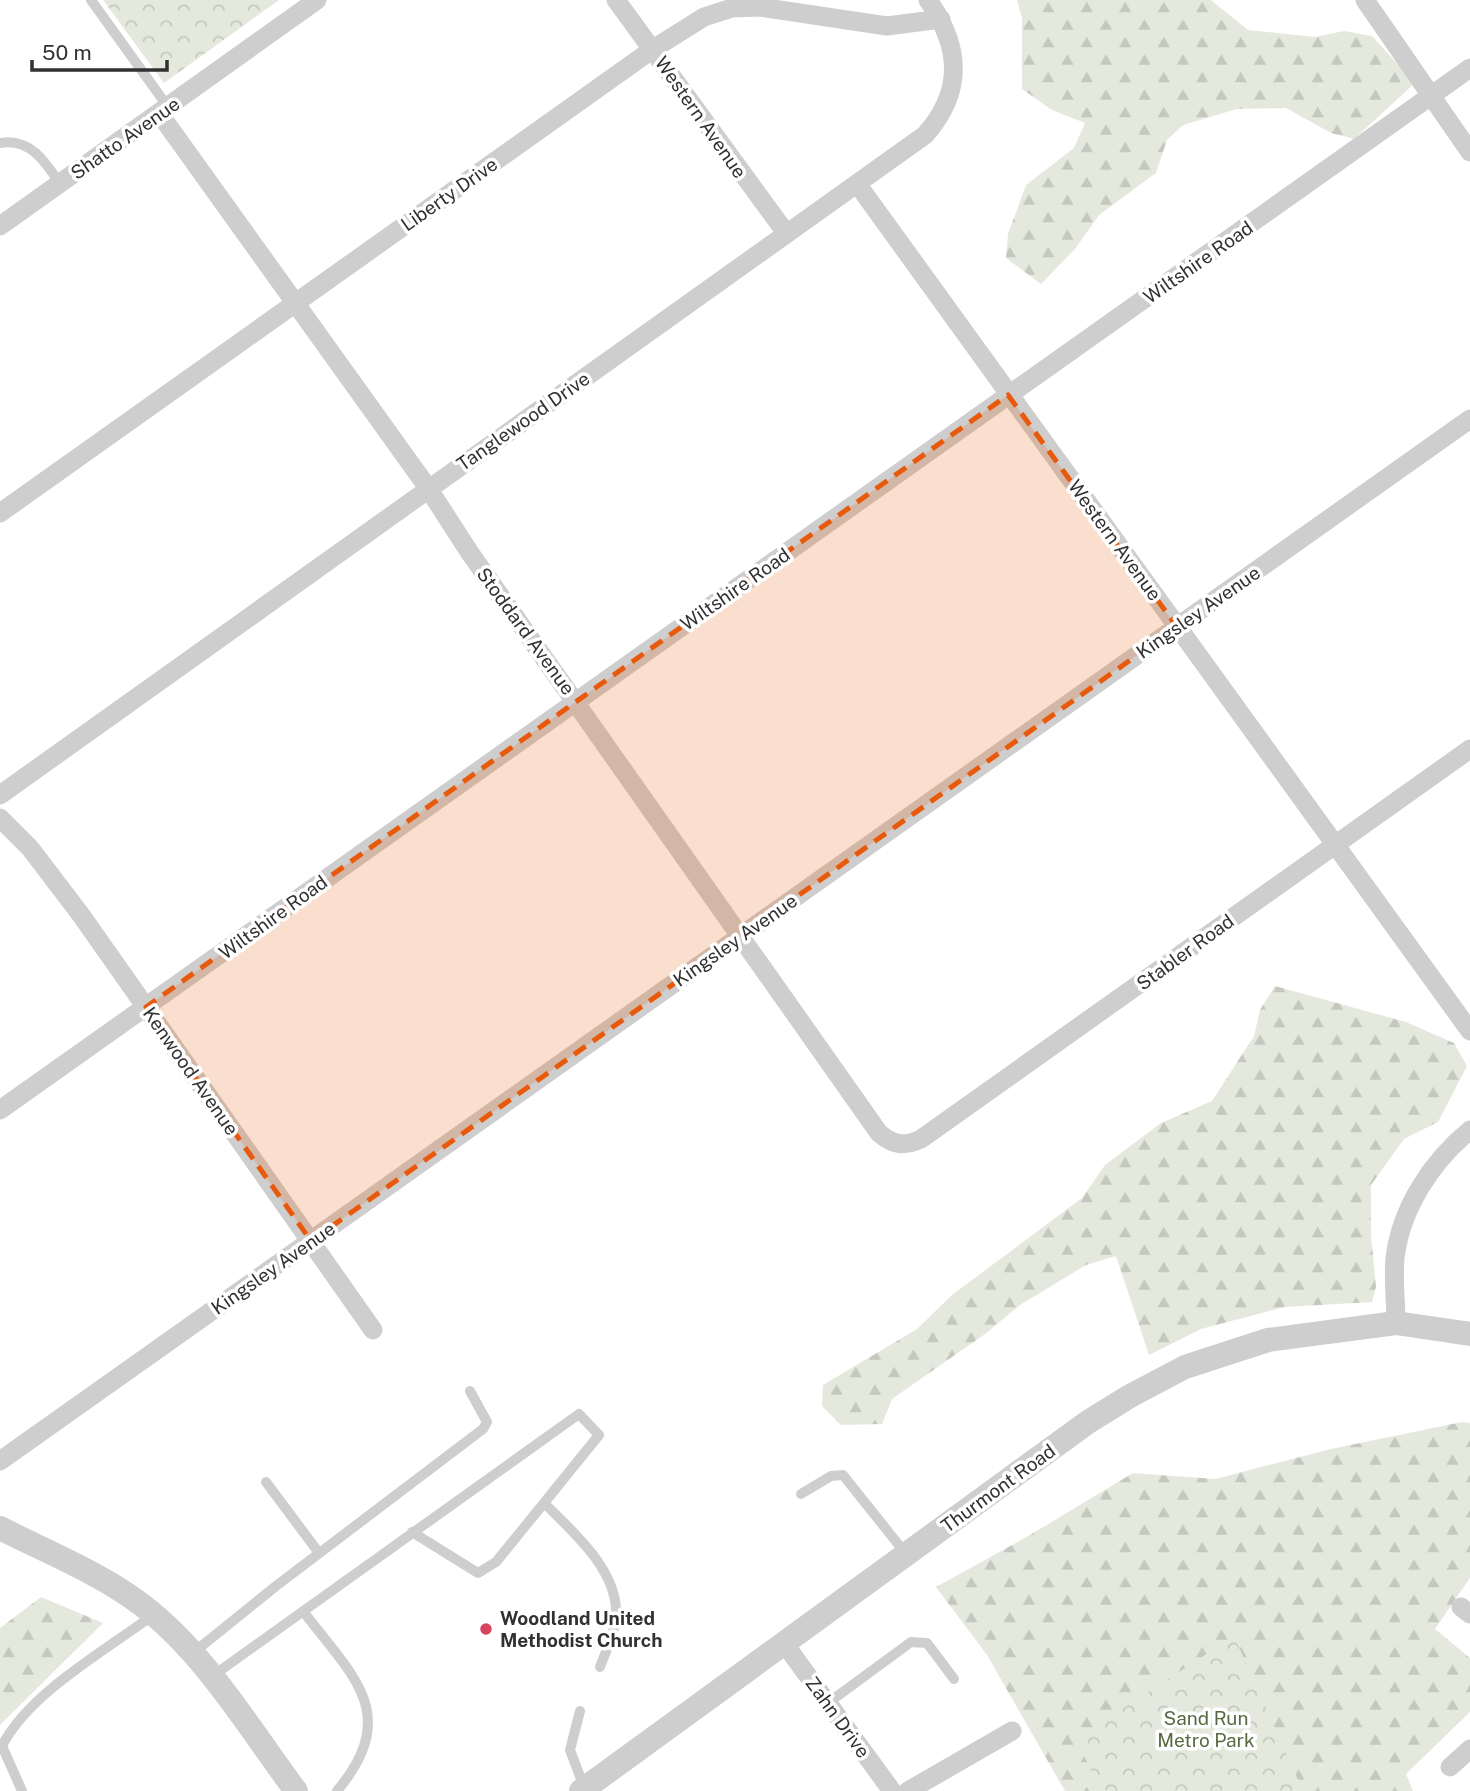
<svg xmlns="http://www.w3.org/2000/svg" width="1470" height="1791" font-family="'Public Sans',sans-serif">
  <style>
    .forest { fill: url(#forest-firs) }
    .park { fill: url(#park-crowns) }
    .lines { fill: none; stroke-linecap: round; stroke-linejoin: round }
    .service { stroke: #cecece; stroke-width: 10 }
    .minor { stroke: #cecece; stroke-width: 19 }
    .tertiary { stroke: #cecece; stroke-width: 24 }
    .marked { fill: #e8590c; fill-opacity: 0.2; stroke: #e8590c; stroke-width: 5; stroke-dasharray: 14 9; stroke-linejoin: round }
    .poi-dot { fill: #d6455d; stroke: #fff; stroke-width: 2.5 }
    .labels { text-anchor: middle; stroke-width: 7; stroke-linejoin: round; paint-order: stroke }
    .street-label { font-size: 19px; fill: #313131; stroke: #fff }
    .poi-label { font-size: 19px; font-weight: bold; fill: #313131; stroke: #fff; text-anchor: start }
    .park-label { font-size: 19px; fill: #586942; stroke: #fff }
  </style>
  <defs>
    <pattern id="forest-firs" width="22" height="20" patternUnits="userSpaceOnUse" patternTransform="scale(1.75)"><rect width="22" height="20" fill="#e5e9dd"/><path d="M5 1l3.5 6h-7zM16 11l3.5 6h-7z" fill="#c5c8be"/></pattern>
    <pattern id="park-crowns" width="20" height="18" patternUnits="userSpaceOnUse" patternTransform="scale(1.75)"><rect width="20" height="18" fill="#e5e9dd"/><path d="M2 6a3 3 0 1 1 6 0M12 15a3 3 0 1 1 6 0" fill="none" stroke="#c5c8be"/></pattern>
  </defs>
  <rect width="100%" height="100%" fill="#fff"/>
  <path class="forest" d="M1017 0H1211L1248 30 1315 37 1344 31 1372 36 1415 83 1354 139 1331 133 1286 108 1237 109 1183 125 1167 140 1156 173 1099 215 1075 249 1041 284 1006 258 1008 234 1026 185 1074 148 1085 123 1052 110 1022 89V18Z
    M1275 986 1406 1022 1454 1043 1467 1066 1438 1122 1404 1139 1371 1185V1235L1376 1287 1372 1302 1284 1307 1201 1329 1149 1355 1116 1256 1086 1265 1020 1305 985 1334 892 1399 882 1424 841 1425 822 1406 823 1385 917 1329 952 1295 1082 1198 1105 1165 1161 1123 1212 1101 1254 1036 1260 1010Z
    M1462 1422 1470 1423V1578L1435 1629 1470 1658V1712L1406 1774 1413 1791H1065L987 1655 936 1587 1030 1535 1133 1473 1215 1479 1331 1449Z
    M41 1597 103 1623 0 1725V1628Z"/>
  <path class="park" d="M103 0H279L164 83Z
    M1234 1636 1303 1791H1101L1076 1739Z"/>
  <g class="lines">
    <path class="service" d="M91 0 168 107
      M0 143C30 138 45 161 60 184
      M266 1482 319 1553
      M801 1494 831 1476 843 1475 906 1554
      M412 1532 478 1573 496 1562 544 1503
      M303 1611C352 1676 402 1713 337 1791
      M193 1653 276 1586 483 1429 487 1422 470 1391
      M214 1675 579 1414 599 1435 544 1503C573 1532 618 1570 616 1615 615 1633 606 1651 600 1667
      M828 1703 911 1642 927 1643 954 1679
      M580 1711 570 1750 584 1787
      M22 1791 2 1746C29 1693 105 1651 153 1615"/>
    <path class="minor" d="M616 0 786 233
      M1365 0 1470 152
      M159 113 428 488 470 553 879 1133C893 1145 904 1147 921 1139L1470 749
      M858 185 1470 1031
      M0 226 317 0
      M0 513 653 49 704 17 732 8 760 7 887 26 941 19
      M0 795 925 135C964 91 961 47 928 0
      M0 818 30 848 81 915 373 1330
      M0 1110 1470 68
      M1396 1323C1396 1302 1393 1279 1395 1258 1401 1208 1432 1161 1470 1130
      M0 1461 1470 419
      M1461 1607 1470 1614
      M784 1643 892 1791
      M1450 1767 1470 1749
      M908 1791 1012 1731"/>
    <path class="tertiary" d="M0 1528C47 1552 100 1573 142 1605 205 1653 249 1728 296 1791
      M581 1791 1088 1422 1130 1396 1185 1367 1268 1340 1396 1323 1470 1334"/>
  </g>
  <path class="marked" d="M1008 395 1177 627 311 1241 146 1007Z"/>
  <circle class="poi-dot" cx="486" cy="1629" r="7"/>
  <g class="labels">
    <g class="street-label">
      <text transform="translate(701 117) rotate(55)" y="7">Western Avenue</text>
      <text transform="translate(125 138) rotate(-35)" y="7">Shatto Avenue</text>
      <text transform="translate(449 194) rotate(-35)" y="7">Liberty Drive</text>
      <text transform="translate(1198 262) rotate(-35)" y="7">Wiltshire Road</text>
      <text transform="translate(523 421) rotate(-35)" y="7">Tanglewood Drive</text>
      <text transform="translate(1115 540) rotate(54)" y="7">Western Avenue</text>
      <text transform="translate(735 589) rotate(-35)" y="7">Wiltshire Road</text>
      <text transform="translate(1198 612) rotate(-35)" y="7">Kingsley Avenue</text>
      <text transform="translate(526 631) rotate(54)" y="7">Stoddard Avenue</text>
      <text transform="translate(273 917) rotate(-36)" y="7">Wiltshire Road</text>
      <text transform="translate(735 940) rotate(-35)" y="7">Kingsley Avenue</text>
      <text transform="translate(1185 952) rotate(-36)" y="7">Stabler Road</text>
      <text transform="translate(191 1071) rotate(55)" y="7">Kenwood Avenue</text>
      <text transform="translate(273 1268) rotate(-35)" y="7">Kingsley Avenue</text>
      <text transform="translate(998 1488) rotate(-36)" y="7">Thurmont Road</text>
      <text transform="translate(838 1717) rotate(54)" y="7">Zahn Drive</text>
    </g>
    <g class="poi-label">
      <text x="500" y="1625">Woodland United<tspan x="500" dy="22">Methodist Church</tspan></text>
    </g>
    <g class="park-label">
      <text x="1206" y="1725">Sand Run<tspan x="1206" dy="22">Metro Park</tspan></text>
    </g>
  </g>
  <path d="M32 60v10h135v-10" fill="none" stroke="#313131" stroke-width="3.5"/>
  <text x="42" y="60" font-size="21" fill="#313131" stroke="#ffffff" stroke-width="5" paint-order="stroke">50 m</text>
</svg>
